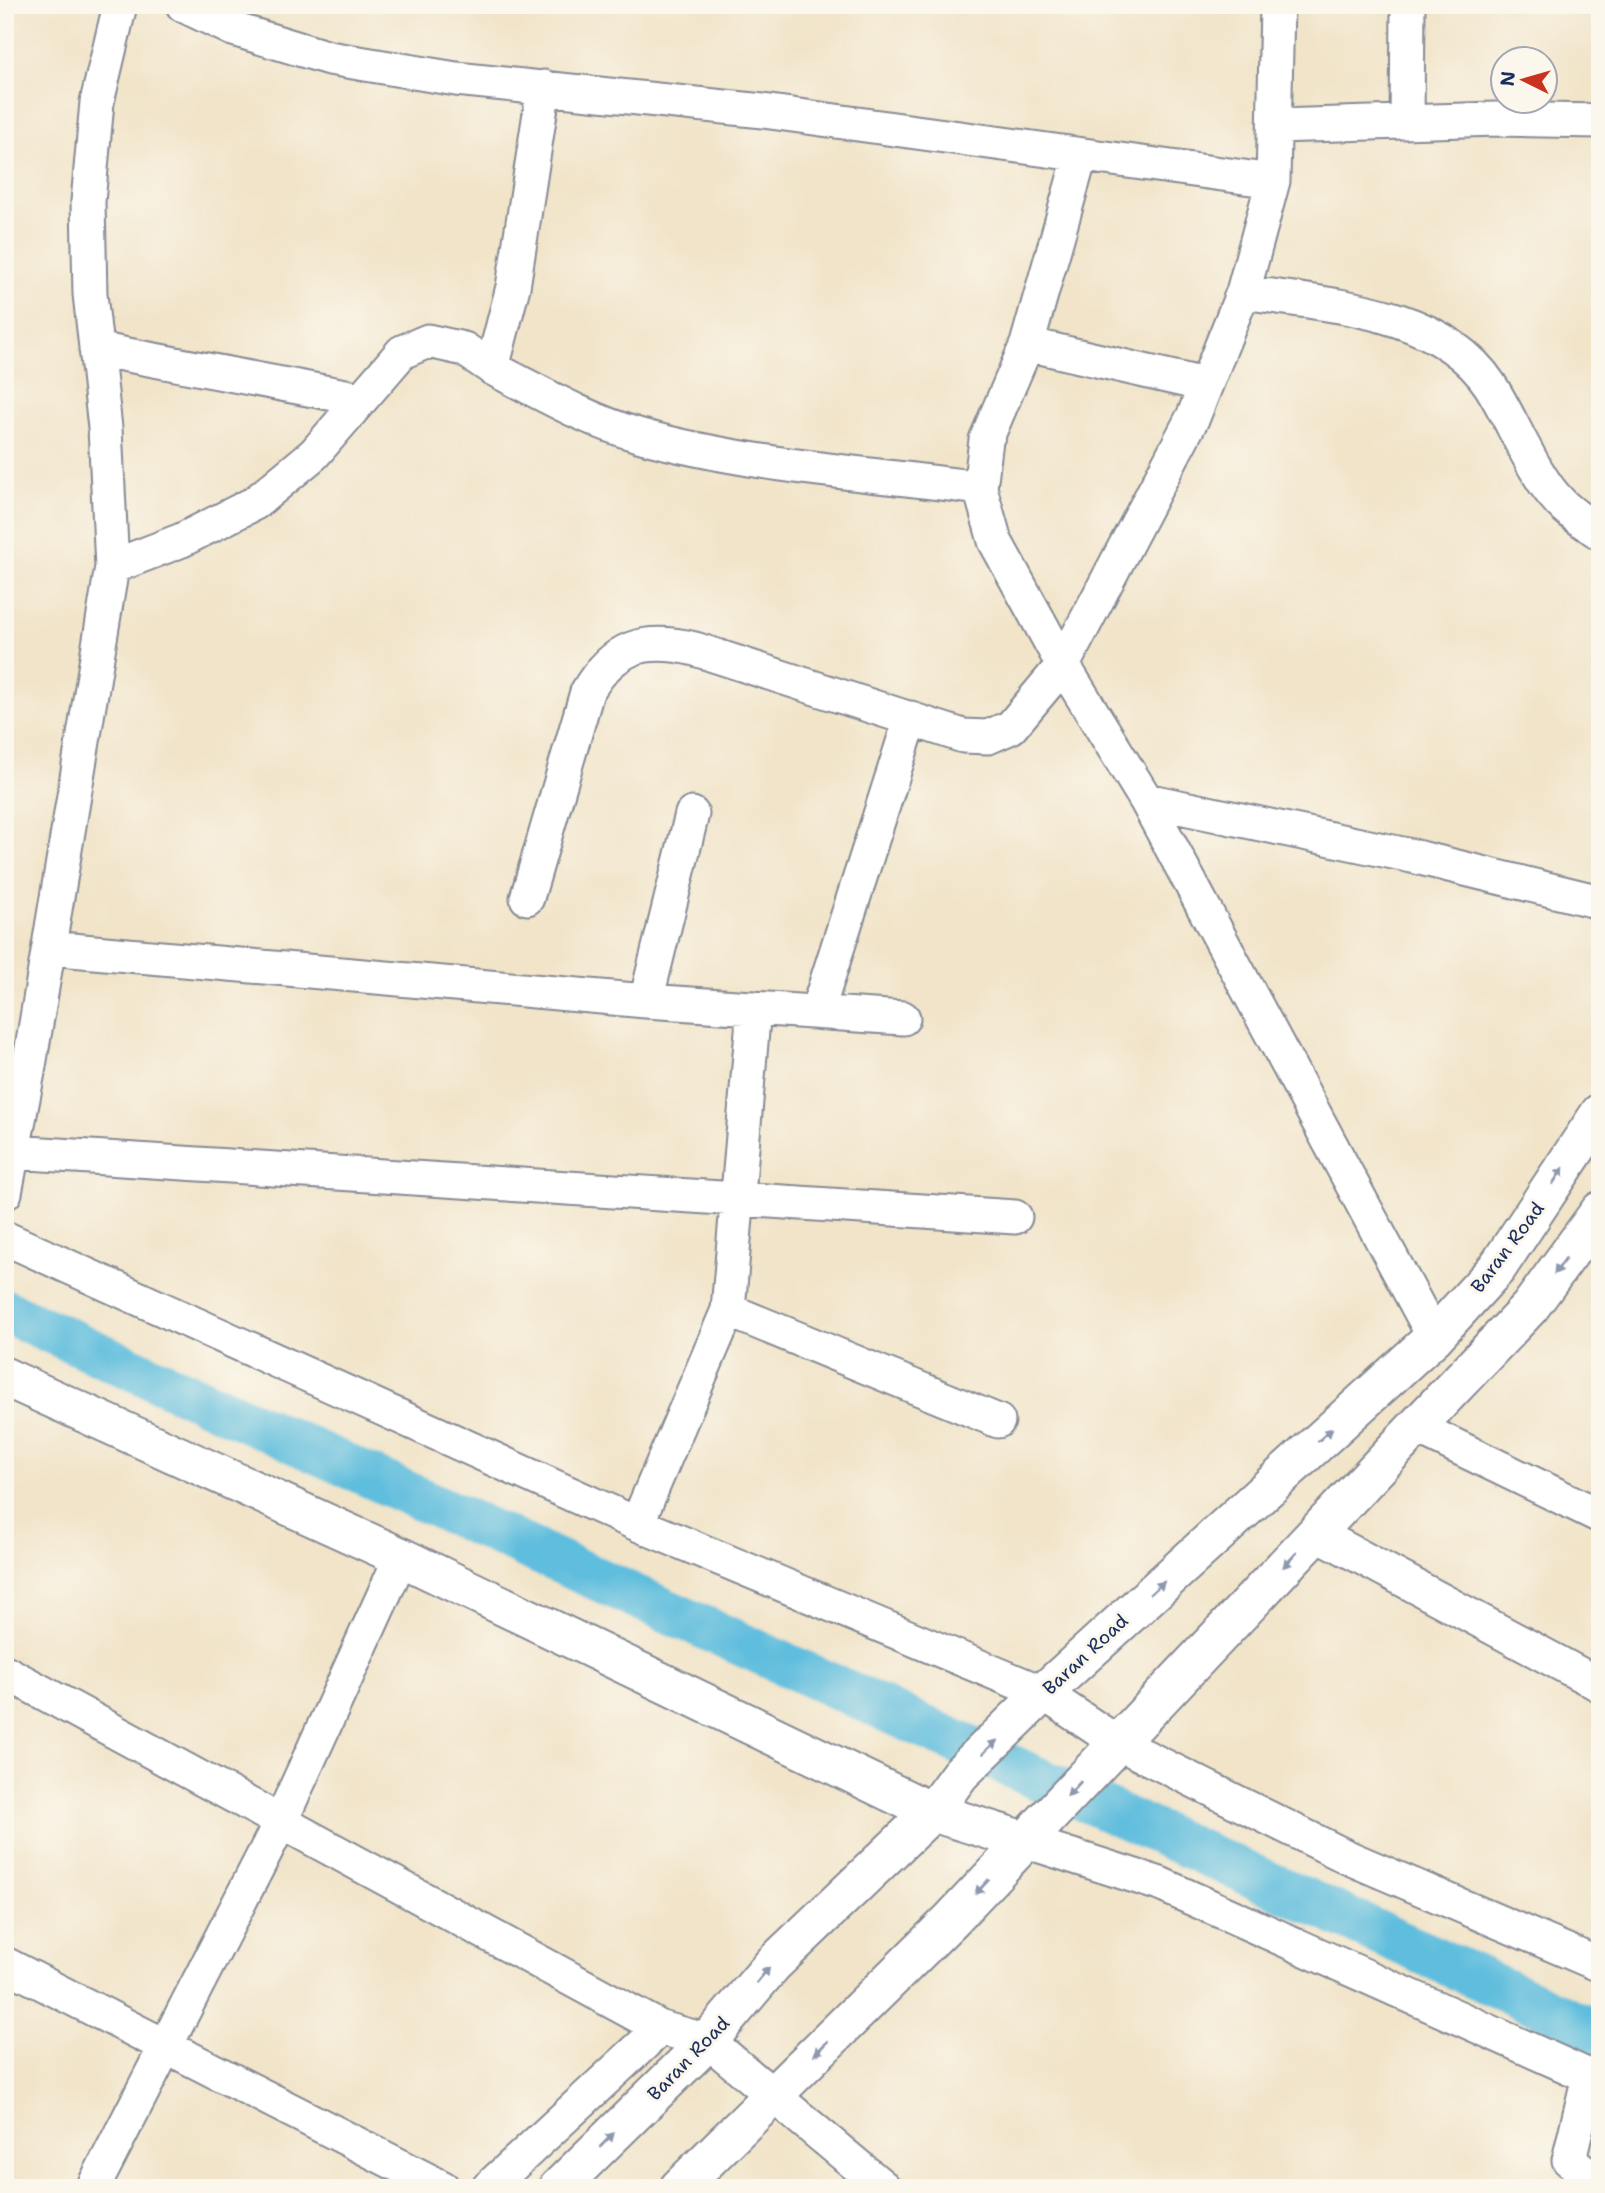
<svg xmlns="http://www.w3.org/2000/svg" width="1605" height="2193" font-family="'Shantell Sans',sans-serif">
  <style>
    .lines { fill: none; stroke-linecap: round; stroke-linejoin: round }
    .canal { stroke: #5fbddd; stroke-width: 44 }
    .minor-casing { stroke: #868a94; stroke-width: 37 }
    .tertiary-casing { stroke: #868a94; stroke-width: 42 }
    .secondary-casing { stroke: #868a94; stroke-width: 42 }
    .minor { stroke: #fff; stroke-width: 33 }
    .tertiary { stroke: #fff; stroke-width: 38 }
    .secondary { stroke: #fff; stroke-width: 38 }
    .oneway { fill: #8d97ae }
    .labels { text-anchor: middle; stroke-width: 6; stroke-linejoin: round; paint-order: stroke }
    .street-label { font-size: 19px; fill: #1b2f5e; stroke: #fbf7ec }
  </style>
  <rect width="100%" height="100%" fill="#fbf7ec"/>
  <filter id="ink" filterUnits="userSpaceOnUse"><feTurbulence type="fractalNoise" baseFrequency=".0143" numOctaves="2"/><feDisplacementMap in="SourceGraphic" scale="14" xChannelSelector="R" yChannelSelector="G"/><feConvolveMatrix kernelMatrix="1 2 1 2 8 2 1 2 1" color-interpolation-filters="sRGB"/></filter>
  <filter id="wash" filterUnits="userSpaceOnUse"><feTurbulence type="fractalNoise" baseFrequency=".00686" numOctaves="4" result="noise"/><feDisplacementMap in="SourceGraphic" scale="28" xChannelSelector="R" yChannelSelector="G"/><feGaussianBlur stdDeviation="1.57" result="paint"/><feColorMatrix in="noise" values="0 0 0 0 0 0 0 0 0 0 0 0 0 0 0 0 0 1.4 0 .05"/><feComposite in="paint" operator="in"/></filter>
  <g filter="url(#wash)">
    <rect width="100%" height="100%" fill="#f1e4c9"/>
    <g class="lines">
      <path class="canal" d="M5 1311 1600 2033"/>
    </g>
  </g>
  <g filter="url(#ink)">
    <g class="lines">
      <defs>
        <path id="minor" d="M183 5 233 29 329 58 456 79 763 111 1273 181
          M1407 122 1408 5
          M1277 126 1496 119 1600 121
          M1243 292 1273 181 1277 5
          M1027 344 1205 385
          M96 349 361 399
          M492 368C539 392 587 420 638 435 748 466 866 473 980 488L995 541 1063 665 1146 800 1434 1337
          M980 488 986 440 1027 344 1080 157
          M112 567 182 540 255 503 314 454 402 352 428 341 464 349 492 368 513 287 544 87
          M1146 800 1412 856 1600 902
          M527 898 587 692C614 646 644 637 695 649L963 736 988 737 1011 727 1063 665 1194 415 1243 292C1325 305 1439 308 1490 385 1511 417 1533 474 1558 500 1569 513 1586 523 1600 533
          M49 948 646 1001 903 1018
          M646 1001 692 814
          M817 1012 911 718
          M13 1152 1015 1217
          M5 1193 28 1072 112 567 105 428 90 294 88 202 97 102 120 5
          M5 1238 637 1524 1043 1693 1118 1743 1347 1857 1600 1965
          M728 1310 998 1421
          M1416 1427 1600 1516
          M637 1524 728 1310 754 1008
          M1316 1533 1600 1685
          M5 1672 661 2028 708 2041 884 2188
          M1025 1841 1160 1884 1600 2081
          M5 1964 443 2188
          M1589 2076 1569 2160 1600 2183
          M93 2188 280 1823 401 1557
          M488 2188 661 2028"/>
        <path id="tertiary" d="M5 1377 401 1557 932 1812 1025 1841"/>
        <path id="secondary" d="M558 2188 708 2041 773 1964 932 1812 960 1774 1043 1693 1434 1337 1497 1268 1600 1113
          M679 2188 951 1920 1416 1427 1530 1307 1600 1211"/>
      </defs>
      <use href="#minor" class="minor-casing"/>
      <use href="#tertiary" class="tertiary-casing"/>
      <use href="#secondary" class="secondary-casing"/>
      <use href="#minor" class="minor"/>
      <use href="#tertiary" class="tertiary"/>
      <use href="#secondary" class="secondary"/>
    </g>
    <defs><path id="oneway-solid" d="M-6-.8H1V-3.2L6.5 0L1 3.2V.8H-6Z" transform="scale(1.75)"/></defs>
    <g class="oneway">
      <use href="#oneway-solid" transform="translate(1558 1176) rotate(-56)"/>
      <use href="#oneway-solid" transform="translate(1560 1266) rotate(126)"/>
      <use href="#oneway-solid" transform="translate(1325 1435) rotate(-42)"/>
      <use href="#oneway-solid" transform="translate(1290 1560) rotate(133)"/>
      <use href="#oneway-solid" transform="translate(1157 1588) rotate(-42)"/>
      <use href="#oneway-solid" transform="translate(990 1747) rotate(-43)"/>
      <use href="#oneway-solid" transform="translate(1074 1789) rotate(133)"/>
      <use href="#oneway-solid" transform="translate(982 1887) rotate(133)"/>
      <use href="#oneway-solid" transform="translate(763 1975) rotate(-50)"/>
      <use href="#oneway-solid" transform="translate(821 2048) rotate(135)"/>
      <use href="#oneway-solid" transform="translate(607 2140) rotate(-45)"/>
    </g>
  </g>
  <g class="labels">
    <g class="street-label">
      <text transform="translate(1507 1247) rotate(-53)" y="7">Baran Road</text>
      <text transform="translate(1085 1654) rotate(-43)" y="7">Baran Road</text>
      <text transform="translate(688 2058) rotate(-46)" y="7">Baran Road</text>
    </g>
  </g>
  <rect width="1605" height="2193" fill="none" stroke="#fbf7ec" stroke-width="28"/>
  <g transform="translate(1524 80) rotate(275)"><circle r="33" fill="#fbf7ec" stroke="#a1a7b3" stroke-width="2"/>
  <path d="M0-5L12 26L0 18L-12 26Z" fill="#c8321e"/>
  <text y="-10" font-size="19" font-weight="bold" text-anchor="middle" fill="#1b2f5e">N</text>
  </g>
</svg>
